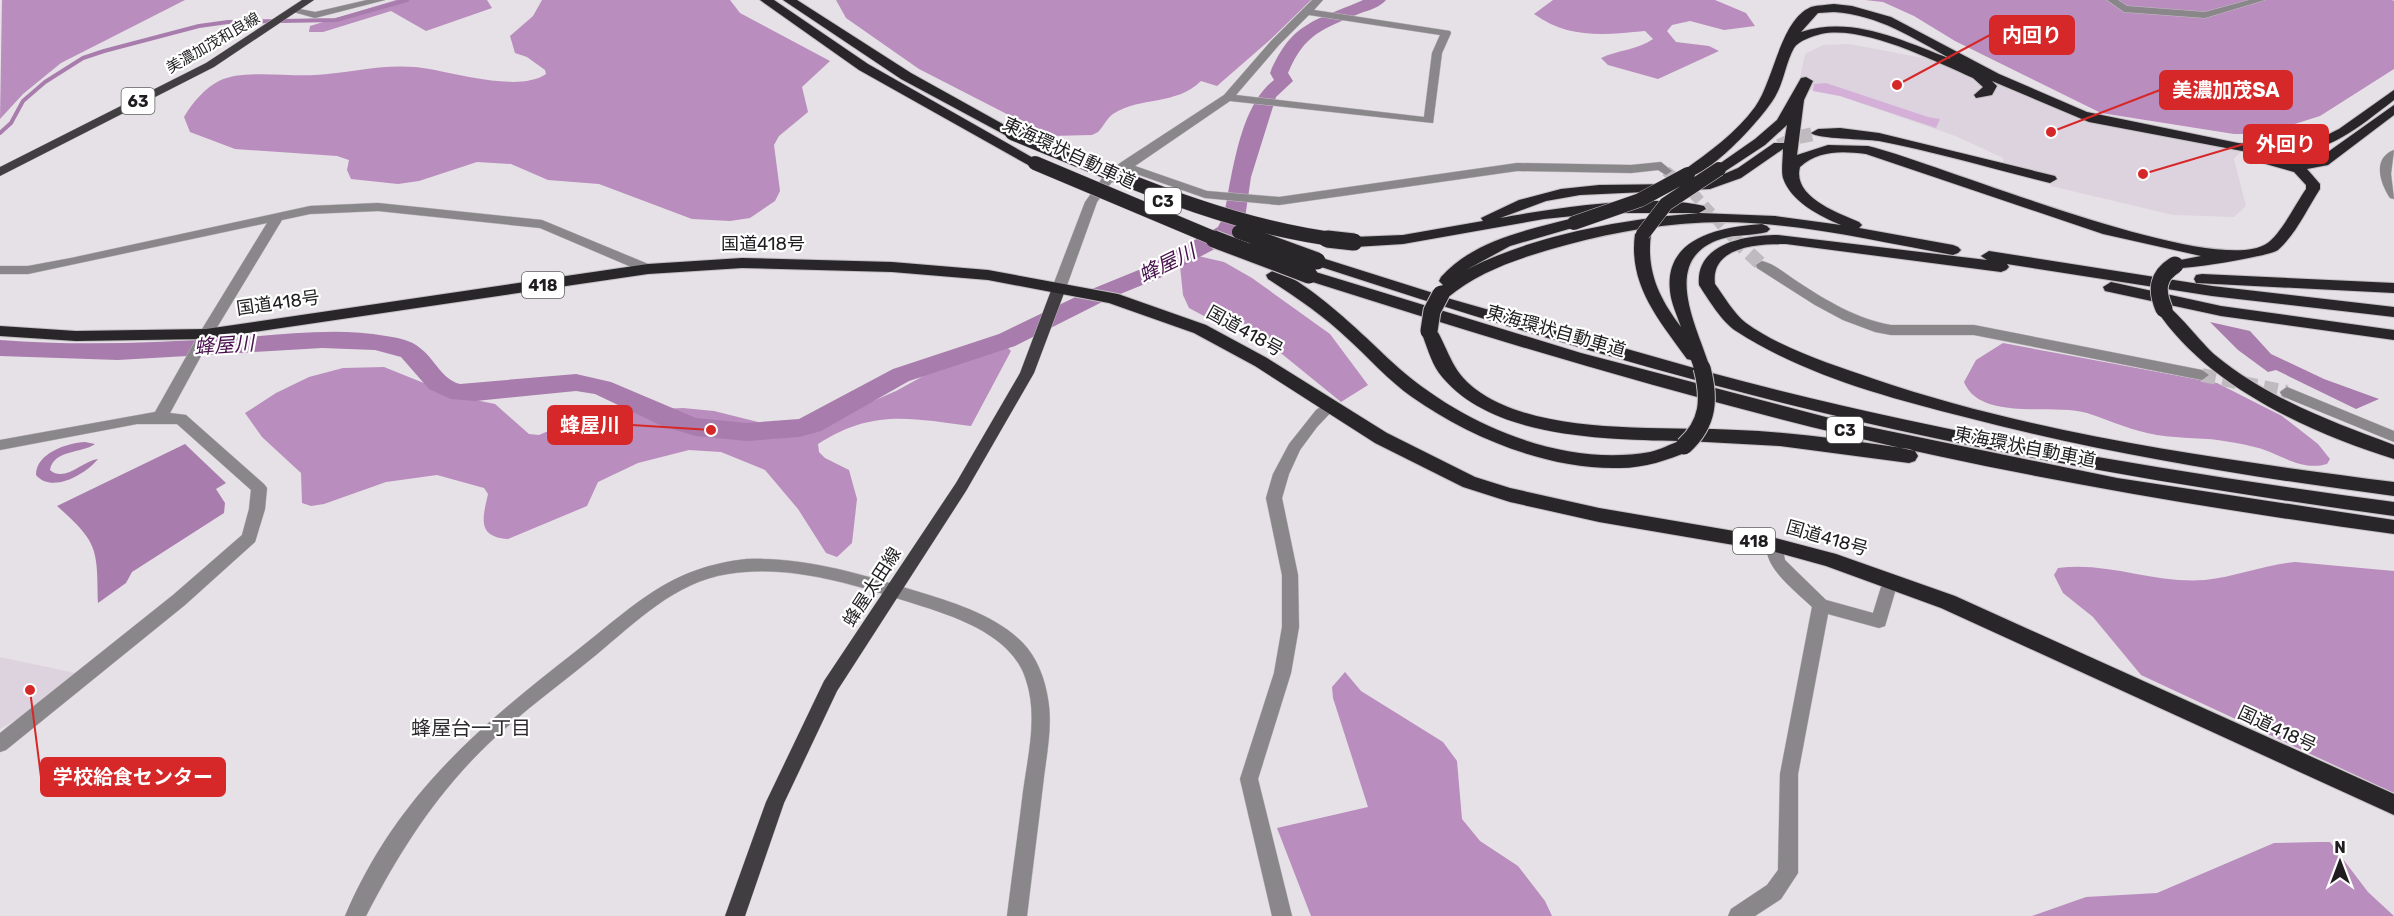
<svg xmlns="http://www.w3.org/2000/svg" width="2394" height="916" font-family="Rubik,'Noto Sans JP',sans-serif">
  <style>
    .built { fill: #ddd3de }
    .green { fill: #d4b0d8 }
    .forest { fill: #b98dbd }
    .water { fill: #a87cac }
    .lines { fill: none; stroke-linecap: round; stroke-linejoin: round }
    .stream { stroke: #a87cac; stroke-width: 4 }
    .river { fill: #a87cac; fill-rule: evenodd }
    .minor-tunnel-far1 { stroke: #bebabe; stroke-width: 11; stroke-dasharray: 11 6; stroke-linecap: butt }
    .minor-tunnel { stroke: #bebabe; stroke-width: 14; stroke-dasharray: 14 7; stroke-linecap: butt }
    .highway-tunnel { stroke: #bebabe; stroke-width: 14; stroke-dasharray: 14 7; stroke-linecap: butt }
    .minor-casing { stroke: #c2bec2; stroke-width: 1 }
    .major-casing { stroke: #c2bec2; stroke-width: 1 }
    .highway-casing { stroke: #c2bec2; stroke-width: 2 }
    .minor { fill: #898789; fill-rule: evenodd }
    .major { fill: #413e42; fill-rule: evenodd }
    .highway { fill: #29262a; fill-rule: evenodd }
    .highway-bridge-far1-casing { stroke: #c2bec2; stroke-width: 15; stroke-linecap: butt }
    .highway-bridge-casing { stroke: #c2bec2; stroke-width: 19; stroke-linecap: butt }
    .highway-bridge-far1 { stroke: #29262a; stroke-width: 14 }
    .highway-bridge { stroke: #29262a; stroke-width: 17 }
    .labels { text-anchor: middle; stroke-width: 4.5; stroke-linejoin: round; paint-order: stroke }
    .far-street-label { font-size: 15px; fill: #1f1d1f; stroke: #fff }
    .shield { fill: #fff; stroke: #626162; stroke-width: 1.5 }
    .shield-label { font-size: 16px; font-weight: bold; fill: #1f1d1f }
    .street-label { font-size: 18px; fill: #1f1d1f; stroke: #fff }
    .water-label { font-size: 20px; font-style: italic; fill: #47104d; stroke: #fff }
    .neighbourhood-label { font-size: 20px; fill: #2e2b2f; stroke: #fff }
    .leader { fill: none; stroke: #d62828; stroke-width: 2 }
    .callout-dot { fill: #d62828; stroke: #fff; stroke-width: 2 }
    .callout { fill: #d62828; stroke: #d62828; stroke-width: 2 }
    .callout-label { font-size: 20px; text-anchor: middle; font-weight: bold; fill: #fff }
  </style>
  <rect width="100%" height="100%" fill="#e6e1e6"/>
  <path class="built" d="M1849 44 1929 59 1989 74 2071 113 2243 149 2234 159 2246 206 2234 217 2173 215 2051 186 2049 179 2003 169V158L1958 137 1840 96 1798 87 1805 54 1823 45Z
    M0 657 80 674 40 706 0 729Z"/>
  <path class="green" d="M1826 83 1928 117 1940 119 1936 128 1840 96 1813 91 1814 84Z"/>
  <path class="forest" d="M2 0H185L61 63 23 94 0 119Z
    M396 0H487L492 8 426 31 391 11 323 32H309L310 26Z
    M542 0H730L740 13 830 61 802 87 808 112 779 136 774 145 780 191 775 201 750 218 730 221 692 219 599 184 548 180 511 164 477 162 419 181 398 184 351 179 347 170 349 160 337 156 235 149 190 132 184 117C192 103 205 88 219 81 242 69 288 77 315 75 348 73 381 64 415 67 448 70 517 94 546 74L545 70 527 57 515 53 510 36 533 16Z
    M836 0H1311L1271 39 1217 86 1201 81C1176 106 1140 96 1113 114 1107 118 1103 127 1098 132L1092 135 1050 136 919 69 846 18Z
    M1553 0H1715L1746 13 1755 26 1724 30 1690 21 1672 25 1667 31 1676 42 1709 46 1719 51 1658 79 1608 65 1601 58C1618 50 1637 50 1653 39L1645 31C1605 35 1568 39 1534 14Z
    M1865 0H2392L2394 1V69L2320 116 2263 134H2234L2101 113 1955 41 1914 16 1883 2Z
    M1198 256 1224 262 1252 278 1330 334 1368 385 1341 402 1245 324 1204 316 1189 308 1183 295 1180 266 1183 261Z
    M2003 343 2217 383 2282 416 2318 444 2330 459 2327 464C2307 470 2289 460 2270 452 2258 447 2243 444 2230 442 2206 437 2181 439 2157 435 2133 431 2111 421 2087 413 2053 403 1980 422 1964 382L1976 360Z
    M1006 346 1011 351 971 426C910 418 872 409 818 444L819 452 825 458 849 470 857 499 852 543 837 557 826 553 798 509 765 470 721 452 689 450 638 463 598 482 587 506 508 539C476 537 483 517 488 494L484 488 437 475 386 482 324 504 311 506 302 503 301 473 262 437 245 413 276 393 309 377 343 368 384 367 456 396 495 404 529 434 539 435 574 420 617 411 683 408 714 411 762 423 802 425 832 419 896 391 947 363Z
    M2295 562 2394 571V793L2141 675 2093 617 2063 593 2054 575 2058 568C2107 561 2155 584 2205 580 2235 577 2264 565 2295 562Z
    M1345 672 1361 691 1443 742 1457 761 1462 819 1480 841 1518 866 1545 901 1552 916H1311L1277 828 1368 807 1333 698 1332 687Z
    M2318 842H2330L2368 892 2394 916H2032L2086 897 2157 893 2274 843Z"/>
  <path class="water" d="M2210 322 2250 331 2271 354 2324 379 2379 399 2356 409 2276 370 2268 372 2238 350Z
    M85 442 95 444C81 454 54 449 50 470 65 483 82 461 98 459 86 474 52 494 36 475 36 453 67 443 85 442Z
    M185 444 226 483 216 489 225 503 224 513 132 572 126 583 98 603C97 549 99 543 57 506Z"/>
  <g class="lines">
    <path class="stream" d="M0 133 11 123 23 101 45 82 83 58 104 51 199 26 228 22 336 20 407 0"/>
    <path class="river" d="M1363 0H1386C1380 7 1370 10 1361 13 1323 29 1305 33 1288 73L1293 81 1276 97 1251 177 1245 218 1235 236 1224 244 1162 277 1108 299 1015 346 909 381 821 431 799 437 747 441 696 436 662 426 595 394 576 391 476 401 451 399 429 389 401 357 375 350 322 348 118 360 0 356V340C77 346 154 343 232 338 283 335 335 327 386 336 398 338 411 340 420 348 435 359 441 379 460 384L576 374 611 382 696 418 747 423 799 419 893 369 999 334 1092 289 1146 267 1218 227C1227 212 1227 194 1231 177 1238 144 1247 101 1274 80L1270 73C1292 21 1316 21 1363 0Z"/>
    <path class="minor-tunnel-far1" d="M1666 171 1692 192 1735 240"/>
    <path class="minor-tunnel" d="M1734 239 1762 265
      M2202 375 2287 392"/>
    <path class="highway-tunnel" d="M1779 146 1799 137 1818 133"/>
    <defs>
      <path id="minor" d="M367 0H385L315 18 290 11 295 8 315 12Z
        M1312 0H1323L1314 10 1450 31 1451 33 1442 53 1433 123 1230 101 1135 166 1207 191 1279 197 1517 163 1631 165 1661 162 1672 171 1666 175 1658 170 1631 173 1517 171 1279 205 1205 198 1128 171 1111 183 1097 202 1066 288 1059 292 1054 291 1052 288 1085 202 1103 177 1120 163 1224 95 1271 41ZM1309 15 1440 35 1432 53 1424 117 1236 95 1279 45Z
        M2107 0H2118L2127 6 2205 12 2249 0H2265L2205 18 2124 12Z
        M2394 150 2391 174 2394 199 2390 198C2380 183 2372 158 2394 150Z
        M378 203 542 220 653 266 654 269 653 272H643L540 228 378 211 310 214 282 220 213 334 170 413 186 415 264 484 267 488 265 509 255 542 185 605 6 750 0 752V733L173 595 242 535 249 509 251 490 177 424H137L0 450V440L155 412 199 334 267 223 28 274H0V266H28L71 258 310 206Z
        M1762 261C1775 264 1787 275 1798 282 1827 301 1857 319 1891 325H1974L2202 370 2209 375 2202 380 1974 335H1891L1875 332 1843 320 1815 305 1757 268 1756 265Z
        M2287 387 2394 431V442L2282 396 2280 392Z
        M1330 401 1337 406 1317 427 1300 450 1289 474 1282 498 1298 575 1299 627 1291 673 1258 779 1292 916H1272L1240 779 1274 673 1282 627V575L1266 498 1273 474 1289 444 1316 410Z
        M1775 539 1781 541 1785 560 1826 600 1873 613 1881 587 1887 585 1893 587 1895 592 1885 626 1879 628 1828 614 1798 774V873L1781 899 1755 916H1728L1731 909 1767 885 1778 870 1780 774 1812 607C1798 593 1757 563 1769 541Z
        M747 559C805 557 862 574 916 591 952 602 995 615 1022 642 1037 657 1045 679 1048 699 1053 727 1046 757 1043 785 1038 829 1032 872 1027 916H1007C1012 875 1018 834 1023 792 1028 755 1038 716 1026 680 1012 633 950 615 909 602 851 584 789 564 728 574 675 582 636 622 596 655 557 687 516 716 480 752 432 800 397 856 366 916H345C395 798 477 728 575 652 634 606 669 567 747 559Z"/>
      <path id="major" d="M302 0H314L214 67 0 176V167L206 63Z
        M1059 284 1066 288 1034 373 966 491 837 691 784 803 745 916H725L766 802 824 681 956 483 1020 373 1052 288Z"/>
      <path id="highway" d="M760 0H774L868 64 1042 163 1035 167 1030 166 859 70Z
        M783 0H797L911 73 1019 133 1012 137 1007 136 901 79Z
        M1834 4 1852 6 1891 17 1999 74 2087 112 2238 143 2275 147 2317 140 2339 129 2394 90V100C2350 134 2322 158 2263 155L2285 161 2318 159 2394 105V115L2328 165 2307 169 2320 184V189C2307 209 2296 234 2278 250 2271 256 2180 271 2170 268L2167 265 2170 262 2201 256 2103 234 1866 154C1842 151 1819 150 1800 167 1792 197 1838 213 1859 222L1862 225 1859 228 1953 245 1958 247 1961 250 1958 253 1953 255C1886 243 1819 227 1751 223 1689 219 1626 229 1566 245 1523 257 1482 269 1447 298L1694 368 1691 360 1687 359C1659 320 1628 285 1635 234L1643 229 1651 234C1646 271 1659 298 1681 327 1677 315 1671 303 1670 291 1664 237 1721 227 1762 224L1767 226 1770 229 1767 232C1752 236 1736 234 1721 239 1659 259 1697 326 1710 368L1708 372C1933 433 2163 471 2394 502V516C2211 491 2029 461 1849 419 1667 376 1489 322 1312 264L1309 261 1312 258H1322L1433 293 1443 285 1439 281 1441 277C1474 240 1527 230 1574 218L1581 223 1579 226 1510 246 1466 270C1533 235 1624 219 1699 213H1602L1544 219 1403 244 1354 247 1346 242 1354 237 1403 235 1483 221 1481 218 1519 200 1561 189 1599 185 1679 184 1710 180 1738 168 1774 143H1784L1787 125 1765 145 1724 172 1719 173 1712 169 1755 139 1777 120 1801 78 1806 77 1813 81 1804 100 1797 155 1828 145 1868 146C1939 163 2211 278 2266 244 2280 236 2296 203 2306 189V185L2294 172 2255 161 2253 158 2258 154 2089 122 1992 81 1997 86 1992 95 1976 98 1974 95 1983 87 1973 78C1934 61 1864 25 1821 34 1813 36 1798 41 1794 48 1786 62 1784 81 1776 95 1766 115 1705 182 1683 177L1681 174 1683 171C1709 152 1736 133 1755 107 1774 81 1780 20 1811 7 1818 5 1827 5 1834 4ZM1834 12C1879 15 1913 38 1951 59 1903 41 1853 15 1801 32L1818 13ZM1783 149C1783 158 1781 170 1783 178 1791 202 1820 216 1841 225L1775 216 1699 213 1706 209 1704 206C1651 193 1555 208 1500 218L1546 201 1580 195 1710 189 1741 178Z
        M1840 128 1879 133 2055 176 2057 179 2050 183C1993 169 1936 152 1879 141 1866 139 1817 139 1811 133L1818 129Z
        M1778 235 1987 260 1981 256 1989 251 2212 286 2394 307V317L2212 296 2007 264 2009 267 2006 270 2001 272 1786 244C1759 244 1710 246 1715 284 1724 296 1734 314 1746 323 1782 349 1833 365 1874 379 2038 435 2223 460 2394 482V496C2250 477 2106 454 1965 417 1886 397 1804 375 1736 331 1722 322 1708 299 1699 285 1695 243 1747 235 1778 235Z
        M742 258 892 262 988 270 1118 294 1206 325 1267 358 1387 433 1475 477 1510 488 1599 508 1775 538 1836 554 1955 596 2394 794V815L1941 608 1826 566 1775 552 1599 522 1510 502 1463 487 1375 443 1255 366 1194 333 1109 303 988 280 892 272 742 268 648 274 206 339 76 341 0 336V326L76 331 206 329 648 264Z
        M1274 270C1306 279 1366 337 1392 362 1457 422 1560 468 1650 452 1660 450 1670 444 1680 441 1605 439 1489 439 1439 373 1431 362 1426 344 1421 331L1423 327H1435C1451 354 1451 373 1481 393 1546 436 1661 426 1737 430 1794 432 1852 441 1909 449L1915 451 1918 456 1915 461 1909 463 1780 446 1688 441 1693 446 1690 451C1667 460 1645 468 1620 468 1549 470 1470 438 1412 397 1389 381 1369 358 1348 339 1324 316 1296 297 1268 279L1266 275Z
        M1309 270 1581 353 1845 422 2117 478 2394 520V534C2210 509 2026 478 1845 435 1662 391 1482 336 1303 279L1301 275Z
        M2202 274 2394 283V293L2196 283 2194 279 2196 275Z
        M2111 282 2221 306 2394 330V340L2221 316 2105 291 2103 287Z
        M2164 304C2173 306 2203 345 2215 355 2267 398 2332 422 2394 445V459C2310 433 2205 385 2156 309Z"/>
    </defs>
    <use href="#minor" class="minor-casing"/>
    <use href="#major" class="major-casing"/>
    <use href="#highway" class="highway-casing"/>
    <use href="#minor" class="minor"/>
    <use href="#major" class="major"/>
    <use href="#highway" class="highway"/>
    <defs>
      <path id="highway-bridge-far1" d="M1012 133C1118 176 1224 226 1339 240
        M1035 163 1218 240
        M1574 223 1640 200 1688 174
        M1239 232 1261 240
        M1643 234 1666 204 1719 169"/>
      <path id="highway-bridge" d="M1214 239 1309 275
        M1257 239 1317 261
        M1327 239 1354 242
        M2164 309C2156 290 2157 276 2175 265
        M1429 331 1432 311 1441 294
        M1684 446C1709 423 1710 399 1702 368"/>
    </defs>
    <use href="#highway-bridge-far1" class="highway-bridge-far1-casing"/>
    <use href="#highway-bridge" class="highway-bridge-casing"/>
    <use href="#highway-bridge-far1" class="highway-bridge-far1"/>
    <use href="#highway-bridge" class="highway-bridge"/>
  </g>
  <g class="labels">
    <g class="far-street-label">
      <text transform="translate(213 43) rotate(-30)" y="5">美濃加茂和良線</text>
    </g>
    <g class="shield">
      <rect x="121.5" y="88" width="33" height="26" rx="4.5"/>
      <rect x="1145" y="188" width="36" height="26" rx="4.5"/>
      <rect x="522" y="272" width="42" height="26" rx="4.5"/>
      <rect x="1827" y="417" width="36" height="26" rx="4.5"/>
      <rect x="1733" y="528" width="42" height="26" rx="4.5"/>
    </g>
    <g class="shield-label">
      <text x="138" y="107">63</text>
      <text x="1163" y="207">C3</text>
      <text x="543" y="291">418</text>
      <text x="1845" y="436">C3</text>
      <text x="1754" y="547">418</text>
    </g>
    <g class="street-label">
      <text transform="translate(1069 153) rotate(25)" y="6">東海環状自動車道</text>
      <text x="763" y="250">国道418号</text>
      <text transform="translate(278 303) rotate(-8)" y="6">国道418号</text>
      <text transform="translate(1245 331) rotate(29)" y="6">国道418号</text>
      <text transform="translate(1556 331) rotate(16)" y="6">東海環状自動車道</text>
      <text transform="translate(2025 447) rotate(11)" y="6">東海環状自動車道</text>
      <text transform="translate(1827 538) rotate(16)" y="6">国道418号</text>
      <text transform="translate(872 587) rotate(-57)" y="6">蜂屋太田線</text>
      <text transform="translate(2277 729) rotate(25)" y="6">国道418号</text>
    </g>
    <g class="water-label">
      <text transform="translate(1167 263) rotate(-26)" y="7">蜂屋川</text>
      <text transform="translate(224 345) rotate(-4)" y="7">蜂屋川</text>
    </g>
    <g class="neighbourhood-label">
      <text x="471" y="735">蜂屋台一丁目</text>
    </g>
  </g>
  <path class="leader" d="M1897 85L1990 35M2051 132L2160 90M2143 174L2244 144M711 430L632 425M30 690L41 777"/>
  <g class="callout-dot">
    <circle cx="1897" cy="85" r="6"/>
    <circle cx="2051" cy="132" r="6"/>
    <circle cx="2143" cy="174" r="6"/>
    <circle cx="711" cy="430" r="6"/>
    <circle cx="30" cy="690" r="6"/>
  </g>
  <g class="callout">
    <rect x="1990" y="16" width="84" height="38" rx="6"/>
    <rect x="2160" y="71" width="132" height="38" rx="6"/>
    <rect x="2244" y="125" width="84" height="38" rx="6"/>
    <rect x="548" y="406" width="84" height="38" rx="6"/>
    <rect x="41" y="758" width="184" height="38" rx="6"/>
  </g>
  <g class="callout-label">
    <text x="2032" y="42">内回り</text>
    <text x="2226" y="97">美濃加茂SA</text>
    <text x="2286" y="151">外回り</text>
    <text x="590" y="432">蜂屋川</text>
    <text x="133" y="784">学校給食センター</text>
  </g>
  <g transform="translate(2340 862)" stroke="#ffffff" stroke-width="4.5" paint-order="stroke">
  <path d="M0-4.5L10 22L0 15L-10 22Z" fill="#1f1d1f"/>
  <text y="-9" font-size="16" font-weight="bold" text-anchor="middle" fill="#1f1d1f">N</text>
  </g>
</svg>
